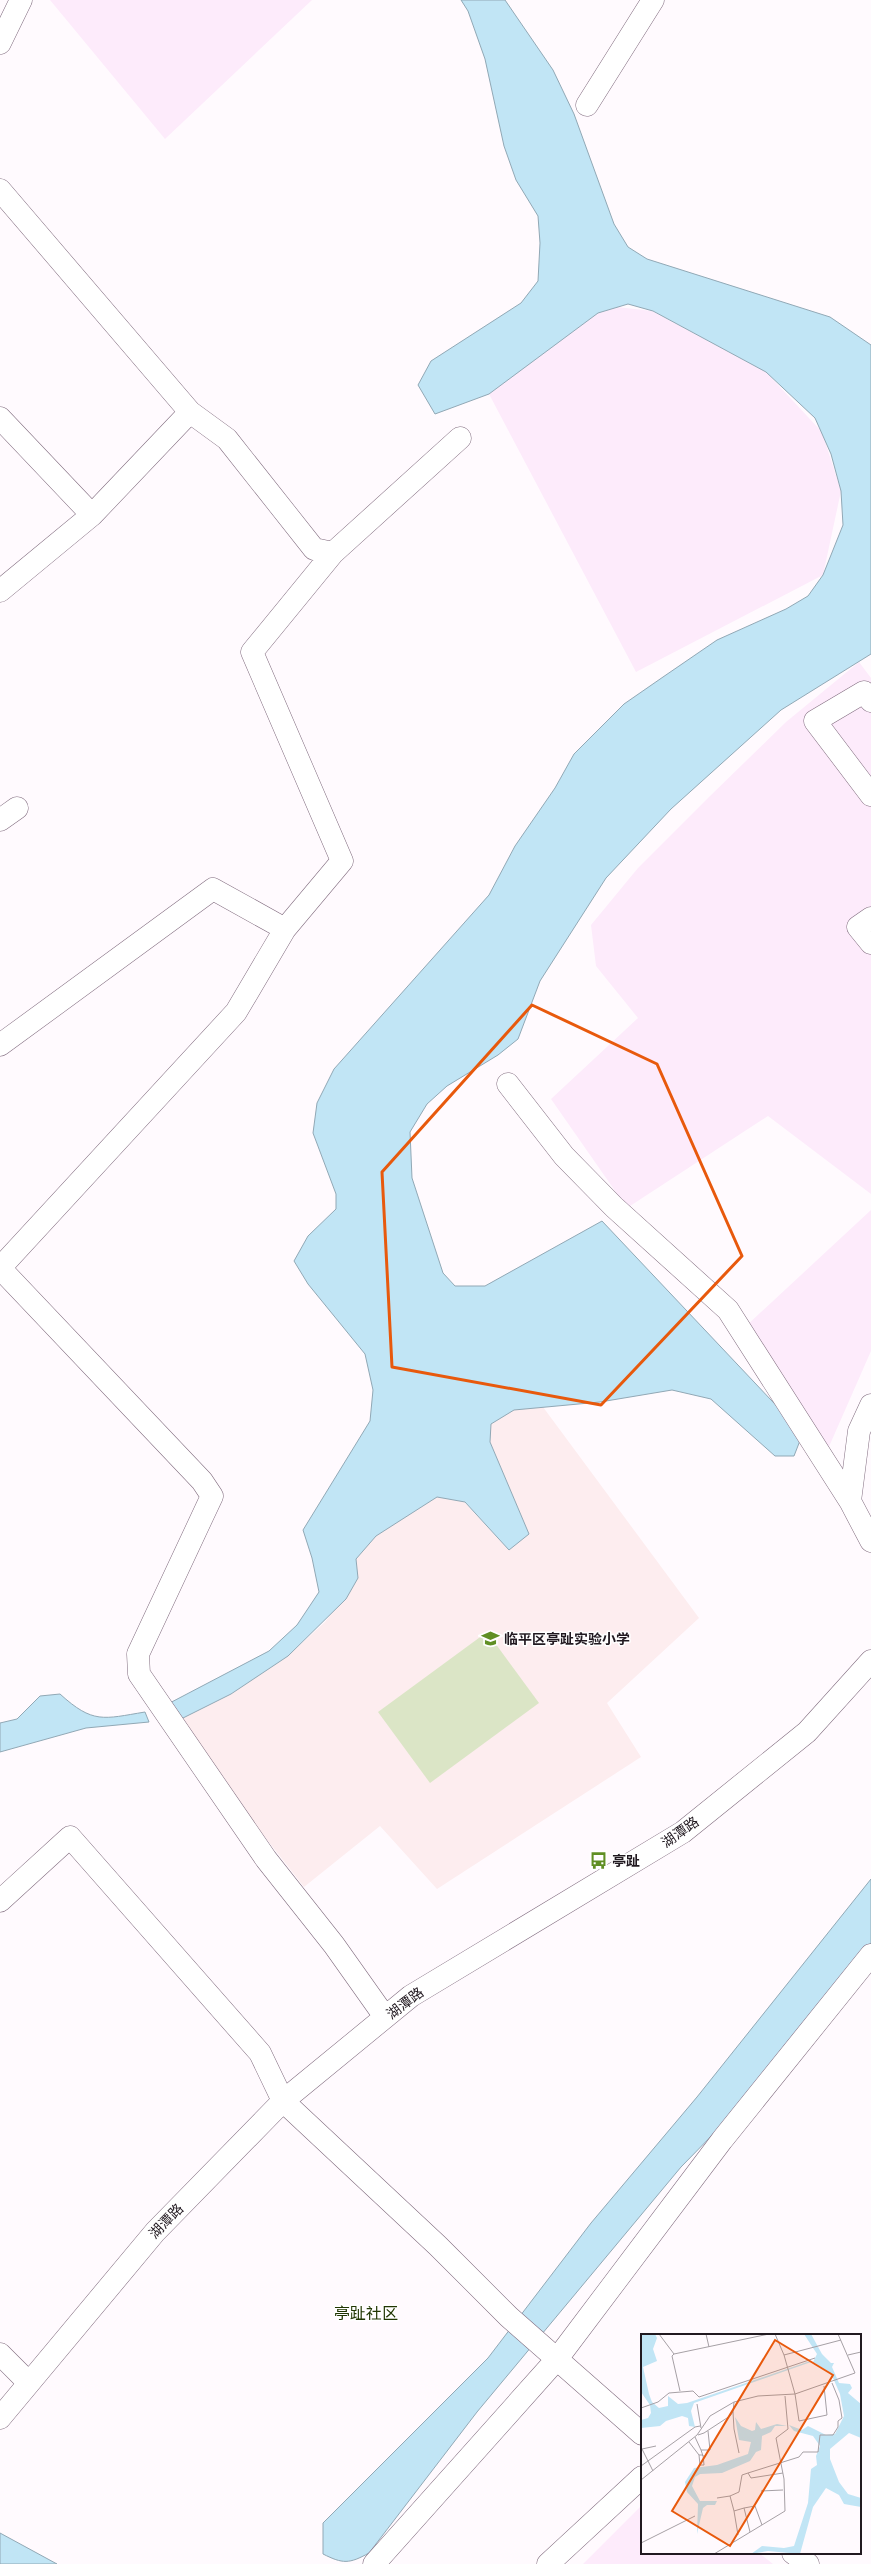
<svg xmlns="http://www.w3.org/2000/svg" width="871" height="2564" font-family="'Roboto Condensed','Noto Sans SC',sans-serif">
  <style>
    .built { fill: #fdebfb }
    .education { fill: #fdedef }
    .green { fill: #dbe5c6 }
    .water { fill: #c1e5f5; stroke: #91a8b5 }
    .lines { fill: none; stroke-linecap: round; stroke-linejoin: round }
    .minor-casing { stroke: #816c7f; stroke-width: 23 }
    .minor { stroke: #fff; stroke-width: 22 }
    .marked { fill: none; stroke: #e8590c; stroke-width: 3; stroke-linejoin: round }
    .labels { text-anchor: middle; stroke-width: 3; stroke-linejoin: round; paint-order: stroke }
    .poi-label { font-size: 14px; font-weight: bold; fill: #211920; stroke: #fff; text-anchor: start }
    .street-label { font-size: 14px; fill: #211920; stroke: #fff }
    .quarter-label { font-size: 16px; fill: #203602; stroke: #fff }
    .inset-road { fill: none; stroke: #a6a0a5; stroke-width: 1 }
    .view { fill: #e8590c; fill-opacity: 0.15; stroke: #e8590c; stroke-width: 2 }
    .inset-edge { fill: none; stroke: #211920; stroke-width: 2 }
  </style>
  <rect width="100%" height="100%" fill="#fffafe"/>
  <path class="built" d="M50 0H312L165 139Z
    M617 307 652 311 766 372 822 432 841 491 823 575 636 672 489 394 598 313Z
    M859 662 871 678V1194L768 1116 627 1208 551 1099 638 1018 596 966 591 925 638 868 708 798 786 722Z
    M871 1210V1351L824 1458 745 1327Z
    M642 2505V2553H759L773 2564H583Z"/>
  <path class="education" d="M543 1407 699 1618 607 1703 641 1757 437 1889 380 1826 304 1887 175 1722 231 1694 288 1656 325 1622 358 1578 356 1559 376 1536 437 1497 464 1502 509 1550 529 1534 490 1442V1424L514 1410Z"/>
  <path class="green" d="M487 1632 539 1703 430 1783 378 1712Z"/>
  <path class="water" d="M461 0H505L553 70 574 114 614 224 628 247 647 259 830 317 871 345V654L781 710 671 809 606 878 540 981 518 1039 498 1055 447 1086 427 1104 410 1132 412 1178 443 1273 455 1286H485L602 1221 788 1418 801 1438 794 1456H775L711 1399 672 1390 600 1402 514 1410 491 1424 490 1442 529 1534 509 1550 465 1502 437 1497 376 1536 356 1559 358 1578 346 1599 288 1656 231 1694 175 1722 164 1706 269 1651 297 1625 319 1592 312 1558 303 1530 370 1421 373 1390 365 1354 308 1284 294 1261 308 1236 336 1209V1194L313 1133 317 1103 334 1069 489 895 515 846 555 788 574 754 624 704 663 677 717 640 786 609 808 596 823 575 843 525 841 491 831 454 815 418 766 372 653 311 628 304 598 313 489 394 435 414 418 385 431 361 521 303 538 281 540 243 538 216 516 180 504 146 485 59 468 11Z
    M60 1694C93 1724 103 1719 145 1712L149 1722 86 1728 0 1752V1723L17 1719 40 1696Z
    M871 1879V1944L771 2075 681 2167 477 2412 369 2553C349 2564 343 2564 323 2554V2523L488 2358 591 2223 697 2097Z
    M0 2533 57 2564H0Z"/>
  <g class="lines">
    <defs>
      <path id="minor" d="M0 43 21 0
        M587 105 653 0
        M0 190 190 412
        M0 418 92 515 0 591
        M92 515 190 412 227 439 314 549 333 553 460 438
        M871 701 864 692 815 721 871 795
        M0 820 17 808
        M871 918 858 927 871 943
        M0 1045 213 889 285 929 342 861 252 652 333 553
        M508 1084 564 1156 614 1207 728 1310 850 1501
        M0 1268 202 1481 212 1496 138 1654 139 1674 266 1859 334 1945 385 2017
        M0 1268 236 1012 285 929
        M871 1405 859 1431 850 1501 871 1541
        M0 1901 70 1837 260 2053 283 2101 438 2246 509 2317 642 2434
        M0 2354 29 2383
        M0 2418 155 2232 283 2101 411 1996 683 1832 807 1732 871 1661
        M793 2553 808 2564
        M374 2564 557 2359 722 2140 871 1955
        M548 2564 642 2477"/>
    </defs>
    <use href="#minor" class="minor-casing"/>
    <use href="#minor" class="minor"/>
  </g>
  <path class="marked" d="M532 1005 657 1064 742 1256 601 1405 392 1367 382 1172Z"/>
  <defs>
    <symbol id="school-bare" viewBox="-9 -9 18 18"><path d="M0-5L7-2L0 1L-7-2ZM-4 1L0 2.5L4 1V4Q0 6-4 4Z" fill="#608f24" stroke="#fff" stroke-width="2.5" paint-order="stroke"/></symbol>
    <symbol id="bus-bare" viewBox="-9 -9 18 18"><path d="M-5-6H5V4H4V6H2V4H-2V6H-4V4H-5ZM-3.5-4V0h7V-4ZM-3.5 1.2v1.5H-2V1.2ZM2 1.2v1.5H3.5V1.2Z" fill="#608f24" stroke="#fff" stroke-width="2.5" paint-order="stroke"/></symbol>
  </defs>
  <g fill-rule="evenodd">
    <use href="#school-bare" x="478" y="1626" width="25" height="25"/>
    <use href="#bus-bare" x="586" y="1848" width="25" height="25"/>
  </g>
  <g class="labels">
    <g class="poi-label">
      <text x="504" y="1644">临平区亭趾实验小学</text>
      <text x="612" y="1866">亭趾</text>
    </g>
    <g class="street-label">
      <text transform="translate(680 1832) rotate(-35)" y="5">湖潭路</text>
      <text transform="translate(405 2003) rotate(-37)" y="5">湖潭路</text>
      <text transform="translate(166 2221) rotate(-46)" y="5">湖潭路</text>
    </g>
    <g class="quarter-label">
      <text x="366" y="2319">亭趾社区</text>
    </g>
  </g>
  <g transform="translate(641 2334)">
    <rect width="220" height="220" fill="#fffafe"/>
    <path d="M14 0 16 4 12 15 16 27 2 33 8 60 11 68 18 74 27 72V62L37 70 46 69 169 27 170 28 53 69 50 77 54 93 48 92 47 84 41 82 25 87 19 92 0 94V86L7 84 10 79 9 71 0 58V1ZM163 0H170L181 20 190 29H193L191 33 198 49 209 50 211 54 207 59 220 70V104L208 99 189 115V125L198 148 207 160 220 164V173L203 170 198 161 185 154 172 173 159 220 127 217 110 220 121 212 143 214 153 212 167 169 170 135 176 131 175 122 179 112 172 102 153 97 148 91 161 96 167 92 185 101 194 100 203 82 199 60 192 44 187 37 172 28 176 20ZM94 83 100 92 111 97 114 96 115 88 120 95 136 90 146 92H134L130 98 121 102 120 116 115 118 109 127 81 139 59 140 54 143 51 152 59 167H76L74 171H66L62 174 56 200 57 170 46 158 44 148 53 134 76 131 107 120 110 108 98 106Z" fill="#c1e5f5"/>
    <path class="inset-road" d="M18 0 33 20 31 22 39 57M65 0 68 13M134 0 143 21 200 6M33 20 128 0M143 21 154 60 158 87 186 81 183 52M207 21 220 18M56 70 60 94M0 74 17 68 28 59 52 57 58 63 174 24M92 78 93 95 98 119M57 101 63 99 89 82 92 78 93 68M54 103 60 116M48 108 58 121 59 131H63L62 121H58M62 122 60 116H69L67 97M0 132 54 93 59 92M12 137 1 115 15 112M107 139 158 123 162 118H177L179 101H192L197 93V87L201 84 198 66 191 49M0 146 56 101 69 82 93 68 117 62 154 60 214 39 197 0M120 157 142 156M89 162 98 158 101 141 107 139 110 144 142 139M76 164 89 162 93 177 103 174M93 177 97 201M109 198 103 174 114 172 121 191M0 209 54 182M73 220 144 177 143 145 135 104 147 95 144 62"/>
    <path class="view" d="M134 6 192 41 89 212 31 177Z"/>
    <rect width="220" height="220" class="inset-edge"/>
  </g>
</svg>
